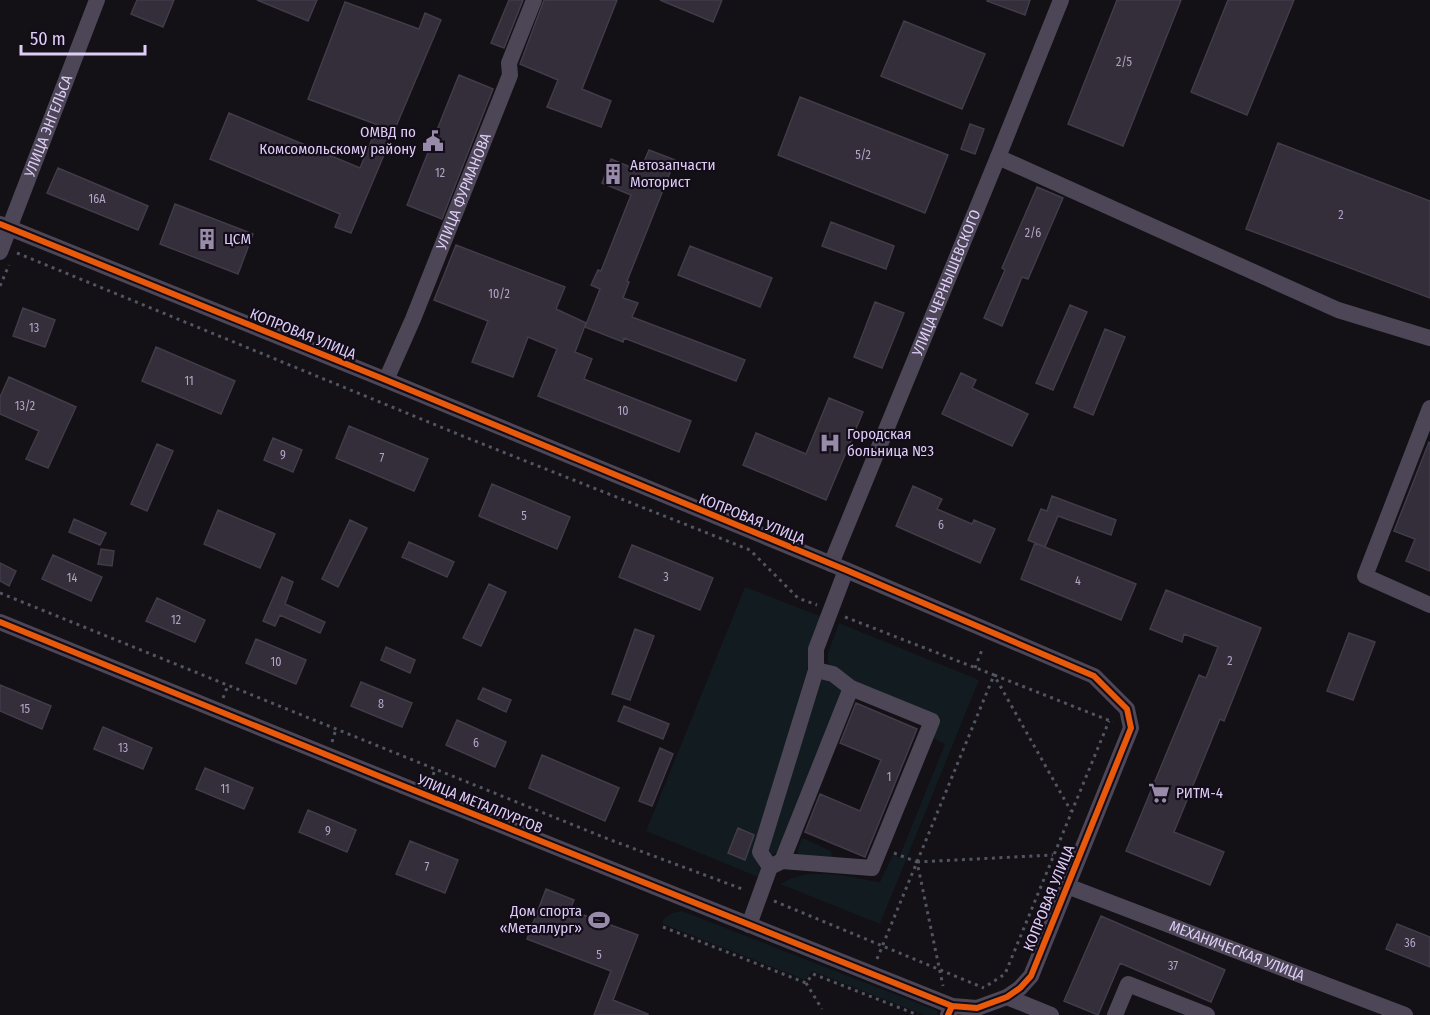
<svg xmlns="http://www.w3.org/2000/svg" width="1430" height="1015" font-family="'Fira Sans Condensed',sans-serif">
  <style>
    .green { fill: #111b20 }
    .building { fill: #332e39; stroke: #423b49; stroke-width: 1.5 }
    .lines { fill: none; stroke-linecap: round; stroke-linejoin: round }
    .path { stroke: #515662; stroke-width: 3; stroke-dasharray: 3 4.5; stroke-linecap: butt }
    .minor { stroke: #4c4656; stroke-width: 16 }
    .cycleway-casing { stroke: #130d19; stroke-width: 10 }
    .cycleway { stroke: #e8590c; stroke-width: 6 }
    .labels { text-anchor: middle; stroke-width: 4.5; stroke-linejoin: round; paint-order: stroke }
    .number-label { font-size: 12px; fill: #b4a5c8 }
    .street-label { font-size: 15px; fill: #dfcdf8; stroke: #130d19 }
    .poi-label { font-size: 15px; fill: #dfcdf8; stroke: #130d19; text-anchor: start }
  </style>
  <rect width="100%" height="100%" fill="#131016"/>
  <path class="green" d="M745 587 825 618 813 649 754 852 760 869 758 877 646 831Z
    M839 623 979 680 880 924 780 884C810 865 848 877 880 882L893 855 899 858 945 744 933 738 941 717 855 682 834 669 828 663V653Z
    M821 680H828L841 689V693L782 843 775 854 772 855 768 849Z
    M803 838 831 851 832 857 800 856 797 851 801 840Z
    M682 911 938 1011 937 1015H924L812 971 805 980 663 924V919L673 913Z"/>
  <path class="building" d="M137 0H174L163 27 131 14Z
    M257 0H317L308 21Z
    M509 0H523L504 48 491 43Z
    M544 0H617L582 89 611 101 601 127 547 107 558 80 520 64Z
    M660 0H722L713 22Z
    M988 0H1030L1025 15 987 1Z
    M1117 0H1181L1123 146 1068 124Z
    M1228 0H1294L1247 115 1191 92Z
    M345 2 419 29 425 13 441 20 351 233 335 227 340 214 210 159 229 113 360 168 378 125 308 99Z
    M904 21 985 54 962 109 881 76Z
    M459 75 493 89 442 219 407 205Z
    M800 97 948 155 925 213 778 155Z
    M970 124 984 129 975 154 961 149Z
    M1278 143 1430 201V298L1246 229Z
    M649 150 675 160 627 281 629 282 623 298 638 303 632 317 745 360 736 381 624 338 623 342 585 327 600 289 591 285 598 270 601 271 631 195 602 183 611 159 640 171Z
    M58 168 148 206 138 230 47 193Z
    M1037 187 1063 198 1028 279 1022 277 1002 326 984 318 1005 270 1002 268Z
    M175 204 253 234 238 274 160 244Z
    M831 222 894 246 886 269 822 246Z
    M456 245 565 287 556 309 586 323 575 352 592 359 584 379 691 421 679 452 538 396 557 349 528 337 513 377 472 362 488 321 434 300Z
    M690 246 772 278 760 307 678 275Z
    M875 302 904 313 882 368 854 357Z
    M1070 305 1087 312 1053 390 1036 383Z
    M23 308 55 320 45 347 13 336Z
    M1105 329 1125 337 1093 415 1074 407Z
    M156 347 235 381 221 414 142 381Z
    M961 373 976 380 972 388 1028 414 1012 446 942 414Z
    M9 377 76 407 48 468 26 459 39 431 0 414V397Z
    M829 398 863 412 826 500 743 465 756 433 806 454Z
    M349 426 428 459 414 491 336 458Z
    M273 438 302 450 293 472 264 460Z
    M1429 442 1430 443V571L1406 561 1415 539 1394 531Z
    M157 444 173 451 147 511 131 504Z
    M492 484 570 517 557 549 479 516Z
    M913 486 942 499 937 509 972 524 974 520 995 529 980 563 896 526Z
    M1052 496 1116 520 1111 535 1058 516 1045 547 1028 540 1041 509 1047 511Z
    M218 510 275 534 260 568 204 544Z
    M74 519 106 533 100 545 69 532Z
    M350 520 367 528 338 587 322 579Z
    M409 542 454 562 447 577 402 557Z
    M1035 543 1136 584 1121 620 1021 579Z
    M632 545 713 578 700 610 619 577Z
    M101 549 114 551 112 566 98 564Z
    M53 555 102 577 91 601 42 579Z
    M0 563 16 571 9 586 0 581Z
    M282 577 293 582 285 604 325 622 320 633 280 615 275 626 263 621Z
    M489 584 506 592 481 646 463 638Z
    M1166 590 1261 628 1224 721 1220 719 1174 832 1224 852 1210 885 1126 851 1199 675 1206 678 1218 647 1184 634 1182 642 1150 629Z
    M157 598 205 620 195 642 146 621Z
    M635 629 654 636 630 700 612 694Z
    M1349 633 1375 642 1353 700 1327 691Z
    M256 639 306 660 296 684 246 663Z
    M386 647 415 660 410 673 381 660Z
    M361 682 412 703 402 727 351 706Z
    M0 685 51 706 42 729 0 711Z
    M483 688 511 700 506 712 478 699Z
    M856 703 917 729 865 857 805 832 820 794 860 811 881 760 840 743Z
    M624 706 669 724 663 739 618 721Z
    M457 720 506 742 495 767 446 745Z
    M103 727 152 748 143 769 94 749Z
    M660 748 673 754 652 806 639 801Z
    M542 755 619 788 605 821 529 788Z
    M205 768 253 788 244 809 196 789Z
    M308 810 356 830 347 852 299 832Z
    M738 828 754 835 745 860 728 853Z
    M410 841 458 860 445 893 396 874Z
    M546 889 574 900 570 910 638 935 613 1000 648 1014V1015H594L611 971 527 939Z
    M1101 916 1225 970 1211 1002 1120 963 1098 1015 1064 1001Z
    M1397 924 1430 937V967L1386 949Z"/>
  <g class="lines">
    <path class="path" d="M17 253 465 437 750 550 798 598 817 605
      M0 286 9 265
      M0 593 608 839 745 890
      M845 617 994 675 1071 811
      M975 668 983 647
      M223 698 228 685
      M332 742 336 729
      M431 782 435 769
      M894 853 917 862 943 986
      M917 862 1053 855
      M774 901 984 988
      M663 927 806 983 813 974 918 1015
      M877 959 994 675 1113 722
      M806 983 822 1009
      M988 985 1005 974 1109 721"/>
    <g class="minor">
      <path d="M998 157 1338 310 1430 338"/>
      <path d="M0 224 386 380 846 570 1094 676 1127 709 1131 728 1031 976 1020 988 1007 997 977 1008 952 1006 948 1015"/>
      <path id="s1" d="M0 252 97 0"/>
      <path id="s2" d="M386 380 413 319 510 75 509 63 534 0"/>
      <path d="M1430 408 1365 576 1430 605"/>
      <path id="s3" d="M831 564 998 157 1061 0"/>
      <path d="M0 622 386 779 952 1006"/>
      <path d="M782 861 851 688"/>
      <path d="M770 867 782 861 872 868 932 721 851 688 833 674 816 670"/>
      <path id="s4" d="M1067 886 1405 1015"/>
      <path d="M749 925 770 867 760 852 816 670V649L846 570"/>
      <path d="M1007 997 1051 1015"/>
      <path d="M1115 1015 1128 984 1207 1015"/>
    </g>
    <defs>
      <path id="cycleway" d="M0 224 386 380 846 570 1094 676 1127 709 1131 728 1031 976 1020 988 1007 997 977 1008 952 1006 948 1015
        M0 622 386 779 952 1006"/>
    </defs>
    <use href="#cycleway" class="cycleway-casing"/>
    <use href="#cycleway" class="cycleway"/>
  </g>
  <defs>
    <symbol id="civic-bare" viewBox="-9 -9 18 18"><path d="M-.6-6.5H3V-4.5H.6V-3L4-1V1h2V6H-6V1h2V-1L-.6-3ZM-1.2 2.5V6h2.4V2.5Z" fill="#988ba9" stroke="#130d19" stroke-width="2.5" paint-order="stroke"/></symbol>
    <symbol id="building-bare" viewBox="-9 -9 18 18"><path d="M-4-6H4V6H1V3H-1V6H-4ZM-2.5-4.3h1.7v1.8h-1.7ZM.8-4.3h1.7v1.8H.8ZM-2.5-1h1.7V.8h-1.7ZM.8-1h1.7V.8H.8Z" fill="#988ba9" stroke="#130d19" stroke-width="2.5" paint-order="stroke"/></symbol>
    <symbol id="hospital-bare" viewBox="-9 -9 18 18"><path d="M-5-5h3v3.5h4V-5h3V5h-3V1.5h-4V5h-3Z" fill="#988ba9" stroke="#130d19" stroke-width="2.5" paint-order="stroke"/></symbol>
    <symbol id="supermarket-bare" viewBox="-9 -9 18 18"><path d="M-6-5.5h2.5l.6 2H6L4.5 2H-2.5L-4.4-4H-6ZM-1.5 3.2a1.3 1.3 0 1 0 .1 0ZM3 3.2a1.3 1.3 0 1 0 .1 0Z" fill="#988ba9" stroke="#130d19" stroke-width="2.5" paint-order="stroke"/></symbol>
    <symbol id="stadium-bare" viewBox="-9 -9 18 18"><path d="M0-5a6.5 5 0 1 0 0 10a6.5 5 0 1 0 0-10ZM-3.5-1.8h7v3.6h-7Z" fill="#988ba9" stroke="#130d19" stroke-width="2.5" paint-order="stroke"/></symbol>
  </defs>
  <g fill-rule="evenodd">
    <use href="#civic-bare" x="418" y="126" width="30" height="30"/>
    <use href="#building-bare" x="598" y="159" width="30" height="30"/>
    <use href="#building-bare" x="192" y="224" width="30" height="30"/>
    <use href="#hospital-bare" x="815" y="428" width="30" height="30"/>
    <use href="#supermarket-bare" x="1144" y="778" width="30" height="30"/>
    <use href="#stadium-bare" x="584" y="905" width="30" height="30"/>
  </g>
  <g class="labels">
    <g class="number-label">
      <text x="1124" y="66">2/5</text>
      <text x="863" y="159">5/2</text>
      <text x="440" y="177">12</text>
      <text x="97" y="203">16А</text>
      <text x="1341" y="219">2</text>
      <text x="1033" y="237">2/6</text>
      <text x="499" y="298">10/2</text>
      <text x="34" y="332">13</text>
      <text x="189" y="385">11</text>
      <text x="25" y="410">13/2</text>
      <text x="623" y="415">10</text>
      <text x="283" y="459">9</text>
      <text x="382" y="462">7</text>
      <text x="524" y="520">5</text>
      <text x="941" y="529">6</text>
      <text x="666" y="581">3</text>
      <text x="72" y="582">14</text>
      <text x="1078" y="585">4</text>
      <text x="176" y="624">12</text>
      <text x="1230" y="665">2</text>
      <text x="276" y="666">10</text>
      <text x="381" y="708">8</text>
      <text x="25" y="713">15</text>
      <text x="476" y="747">6</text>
      <text x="123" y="752">13</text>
      <text x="889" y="781">1</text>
      <text x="225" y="793">11</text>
      <text x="328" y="835">9</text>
      <text x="427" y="871">7</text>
      <text x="1410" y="947">36</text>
      <text x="599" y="959">5</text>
      <text x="1173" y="970">37</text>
    </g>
    <g class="street-label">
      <text dy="5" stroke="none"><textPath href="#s1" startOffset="135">УЛИЦА ЭНГЕЛЬСА</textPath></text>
      <text dy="5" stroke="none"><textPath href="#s2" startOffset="204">УЛИЦА ФУРМАНОВА</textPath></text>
      <text dy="5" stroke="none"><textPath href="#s3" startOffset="304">УЛИЦА ЧЕРНЫШЕВСКОГО</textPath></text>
      <text transform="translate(303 334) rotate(22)" y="5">КОПРОВАЯ УЛИЦА</text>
      <text transform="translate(752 519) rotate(22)" y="5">КОПРОВАЯ УЛИЦА</text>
      <text transform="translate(480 804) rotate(22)" y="5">УЛИЦА МЕТАЛЛУРГОВ</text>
      <text transform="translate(1049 898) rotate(-68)" y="5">КОПРОВАЯ УЛИЦА</text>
      <text dy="5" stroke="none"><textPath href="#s4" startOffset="182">МЕХАНИЧЕСКАЯ УЛИЦА</textPath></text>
    </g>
    <g class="poi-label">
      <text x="416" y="137" text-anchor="end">ОМВД по<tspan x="416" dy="17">Комсомольскому району</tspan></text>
      <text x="630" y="170">Автозапчасти<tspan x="630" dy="17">Моторист</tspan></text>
      <text x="224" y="244">ЦСМ</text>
      <text x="847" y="439">Городская<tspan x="847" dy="17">больница №3</tspan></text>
      <text x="1176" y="798">РИТМ-4</text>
      <text x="582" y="916" text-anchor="end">Дом спорта<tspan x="582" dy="17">«Металлург»</tspan></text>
    </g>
  </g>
  <path d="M21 45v9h124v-9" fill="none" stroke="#dfcdf8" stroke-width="3"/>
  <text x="30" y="45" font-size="18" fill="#dfcdf8" stroke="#130d19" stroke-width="4.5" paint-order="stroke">50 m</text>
</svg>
